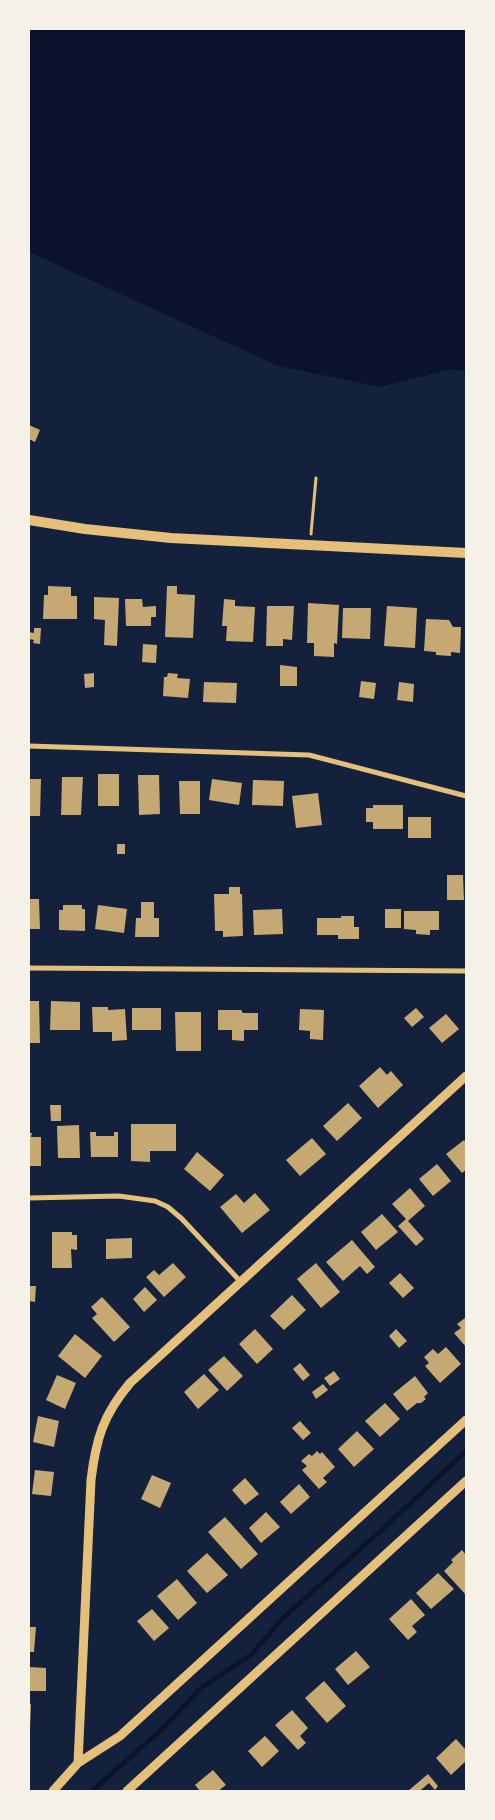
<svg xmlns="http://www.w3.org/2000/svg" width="495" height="1820" font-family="'Golos Text',sans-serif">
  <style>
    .water { fill: #0b132b }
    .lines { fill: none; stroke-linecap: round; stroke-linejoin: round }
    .stream { stroke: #0b132b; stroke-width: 5 }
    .building { fill: #c6a872 }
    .path { stroke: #e5c07b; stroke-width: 3 }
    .minor { stroke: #e5c07b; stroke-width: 5 }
    .tertiary { stroke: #e5c07b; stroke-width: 9 }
    .secondary { stroke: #e5c07b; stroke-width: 10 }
  </style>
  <rect width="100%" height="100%" fill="#14213d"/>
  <path class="water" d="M29 29H466V372L453 369 380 387 278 366 29 252Z"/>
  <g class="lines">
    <path class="stream" d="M92 1791 161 1730 202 1687 252 1654 283 1618 384 1528 466 1451"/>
  </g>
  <path class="building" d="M29 425 40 430 35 442 29 439Z
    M48 586 71 587V596H77V619H43L44 595H48Z
    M167 586H177V594L195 595 193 638 165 637Z
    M94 597 119 598 117 646 104 645 105 620 94 619Z
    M125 599H142L143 607 156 606V617H151V626H126Z
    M224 599 235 600V606L255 607 253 642 226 641 227 626H222Z
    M308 603 339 605 337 644 334 643V657L314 656V643H307Z
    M267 606H294L292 640 283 639V646H266Z
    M387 606 417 608 415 648 384 646Z
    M343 608H371L370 639 342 638Z
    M426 619 449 620 453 627H461L460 653 451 652V656L436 655V652L424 651Z
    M34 628H41L40 644 33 643 34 640 29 639V632L34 633Z
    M143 644 157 645 156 663 142 662Z
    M280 665 297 667V686H280Z
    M94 673V687L85 688 84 674Z
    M168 673 178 674 177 678 190 679 188 698 163 696 164 677H167Z
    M361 681 376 683 374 699 359 697Z
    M204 682 237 683 236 703 203 702Z
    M399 682 414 684 413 702 397 700Z
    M98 774H119V806H98Z
    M138 775H159L160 814 139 815Z
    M62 777H83L81 815H61Z
    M29 779H41L40 816H29Z
    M212 779 242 783 239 805 209 800Z
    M253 780 284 781 283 806 252 805Z
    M179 781H200V814H180Z
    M318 793 322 825 296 828 292 796Z
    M373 805H403V829H373V822H366V808H373Z
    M408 817H431V838H408Z
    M117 844H125V854H117Z
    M447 875H463L464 900H447Z
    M229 887H240V894H242L243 936 223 937V931H215L214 894H229Z
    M29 899H39L40 929H29Z
    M141 902H154V918H159V937H135L136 918H141Z
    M63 905H82V909H85V931L59 930V910H63Z
    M98 905 127 909 124 933 95 929Z
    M282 909 283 934 254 935 253 910Z
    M385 909H401V928H385Z
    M404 911H439V930H430V935L416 934V930L404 929Z
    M341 916H354V927H359V939H338V935H317V918H341Z
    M29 1001H39L40 1043H29Z
    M51 1001 80 1002V1030H50Z
    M92 1007H108V1010L125 1009 127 1040 112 1041V1032H93Z
    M132 1008H161V1030H132Z
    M416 1008 424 1017 412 1027 404 1018Z
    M300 1009 324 1010 323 1040 310 1039V1031L299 1030Z
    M218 1010H241L243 1013H258V1030H244V1041L232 1040V1030H218Z
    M175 1012H201V1051H176Z
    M446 1014 459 1029 442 1043 429 1028Z
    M380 1067 387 1075 391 1071 403 1085 378 1108 359 1086Z
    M348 1103 362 1118 337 1141 323 1126Z
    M50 1105H61V1121H51Z
    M131 1124H176V1151H150V1162L131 1161Z
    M79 1125 80 1158H58L57 1126Z
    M90 1132H96V1136H114V1132H118V1157H91Z
    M29 1133H32L31 1137H41V1166H29Z
    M312 1138 326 1154 300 1176 286 1160Z
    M464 1140 466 1143V1170L462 1173 446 1154Z
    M197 1152 224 1175 210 1191 184 1169Z
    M437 1164 451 1181 433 1196 419 1179Z
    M410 1188 425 1206 408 1221 424 1239 416 1246 398 1226 406 1219 392 1204Z
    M255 1193 270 1210 242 1233 220 1207 236 1194 244 1203Z
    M382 1214 398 1232 376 1250 361 1232Z
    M52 1232H72V1235H77V1250L71 1249 72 1268H52Z
    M132 1238V1258L106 1259V1239Z
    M352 1240 375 1267 367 1274 360 1266 343 1281 326 1262Z
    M173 1263 186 1277 164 1297 146 1277 154 1270 159 1275Z
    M316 1263 340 1292 321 1308 297 1279Z
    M400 1273 414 1288 403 1298 389 1283Z
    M29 1286H36L35 1302 29 1301Z
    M145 1287 157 1300 144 1312 133 1299Z
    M292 1295 306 1310 284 1330 270 1316Z
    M102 1297 130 1327 114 1342 92 1318 97 1314 91 1307Z
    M465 1318 466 1320V1347L454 1333 461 1328 457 1324Z
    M255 1329 273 1349 257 1364 239 1344Z
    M396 1329 407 1341 399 1348 389 1336Z
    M75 1334 102 1356 85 1378 58 1356Z
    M446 1347 461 1364 440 1383 425 1366 429 1363 424 1357 433 1349 438 1354Z
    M224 1356 243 1376 227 1391 208 1370Z
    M300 1363 310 1375 303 1381 293 1369Z
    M334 1371 340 1379 330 1386 324 1378Z
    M204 1374 219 1390 198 1409 184 1392Z
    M57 1375 76 1383 65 1409 46 1400Z
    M415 1376 428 1393 424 1397 426 1399 421 1403H417L407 1411 393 1394Z
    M323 1384 328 1390 316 1399 312 1392Z
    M385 1403 400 1419 380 1437 365 1421Z
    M38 1416 59 1421 54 1447 33 1442Z
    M300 1421 311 1433 303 1440 292 1428Z
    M357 1431 374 1449 354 1467 338 1449Z
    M317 1451 320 1454 322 1452 335 1467 323 1478 327 1482 319 1489 302 1470 307 1466 301 1461 309 1454 312 1456Z
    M35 1470 54 1472 51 1496 32 1494Z
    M152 1475 171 1483 160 1508 141 1499Z
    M245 1478 259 1494 245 1505 232 1490Z
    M299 1484 310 1497 291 1514 280 1502Z
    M266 1512 280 1527 261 1543 249 1528Z
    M225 1517 258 1554 241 1569 208 1532Z
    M462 1550 466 1555V1595L444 1571 453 1562 451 1560Z
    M207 1553 228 1575 207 1593 187 1571Z
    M438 1573 454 1589 431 1609 416 1593Z
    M177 1579 197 1603 178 1620 157 1596Z
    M411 1599 425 1615 412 1626 417 1632 408 1640 389 1619Z
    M152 1609 169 1628 154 1641 137 1621Z
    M29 1627H36L34 1652H29Z
    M356 1651 370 1667 348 1685 335 1669Z
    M29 1667 46 1668V1691H29Z
    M324 1681 346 1706 327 1723 305 1698Z
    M29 1703 31 1704 30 1729H29Z
    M292 1710 308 1728 300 1736 306 1743 298 1750 275 1725Z
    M265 1736 279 1751 262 1767 248 1751Z
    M456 1739 466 1750V1761L451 1775 436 1758Z
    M213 1770 226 1785 218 1791H200L195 1785Z
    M428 1774 438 1786 435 1790 429 1783 421 1790 423 1791H408Z"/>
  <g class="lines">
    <path class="path" d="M311 534 316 478"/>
    <path class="minor" d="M29 746 309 755 466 796
      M29 968 466 971
      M29 1198 119 1196 155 1201 168 1207 182 1219 240 1281"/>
    <path class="tertiary" d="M78 1763 91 1480C96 1439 103 1415 130 1383L466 1076
      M53 1791 78 1763 120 1736 466 1420
      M127 1791 466 1481"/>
    <path class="secondary" d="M29 520 85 529 171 538 466 553"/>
  </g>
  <rect width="495" height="1820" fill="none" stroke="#f6f1e7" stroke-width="60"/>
</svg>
